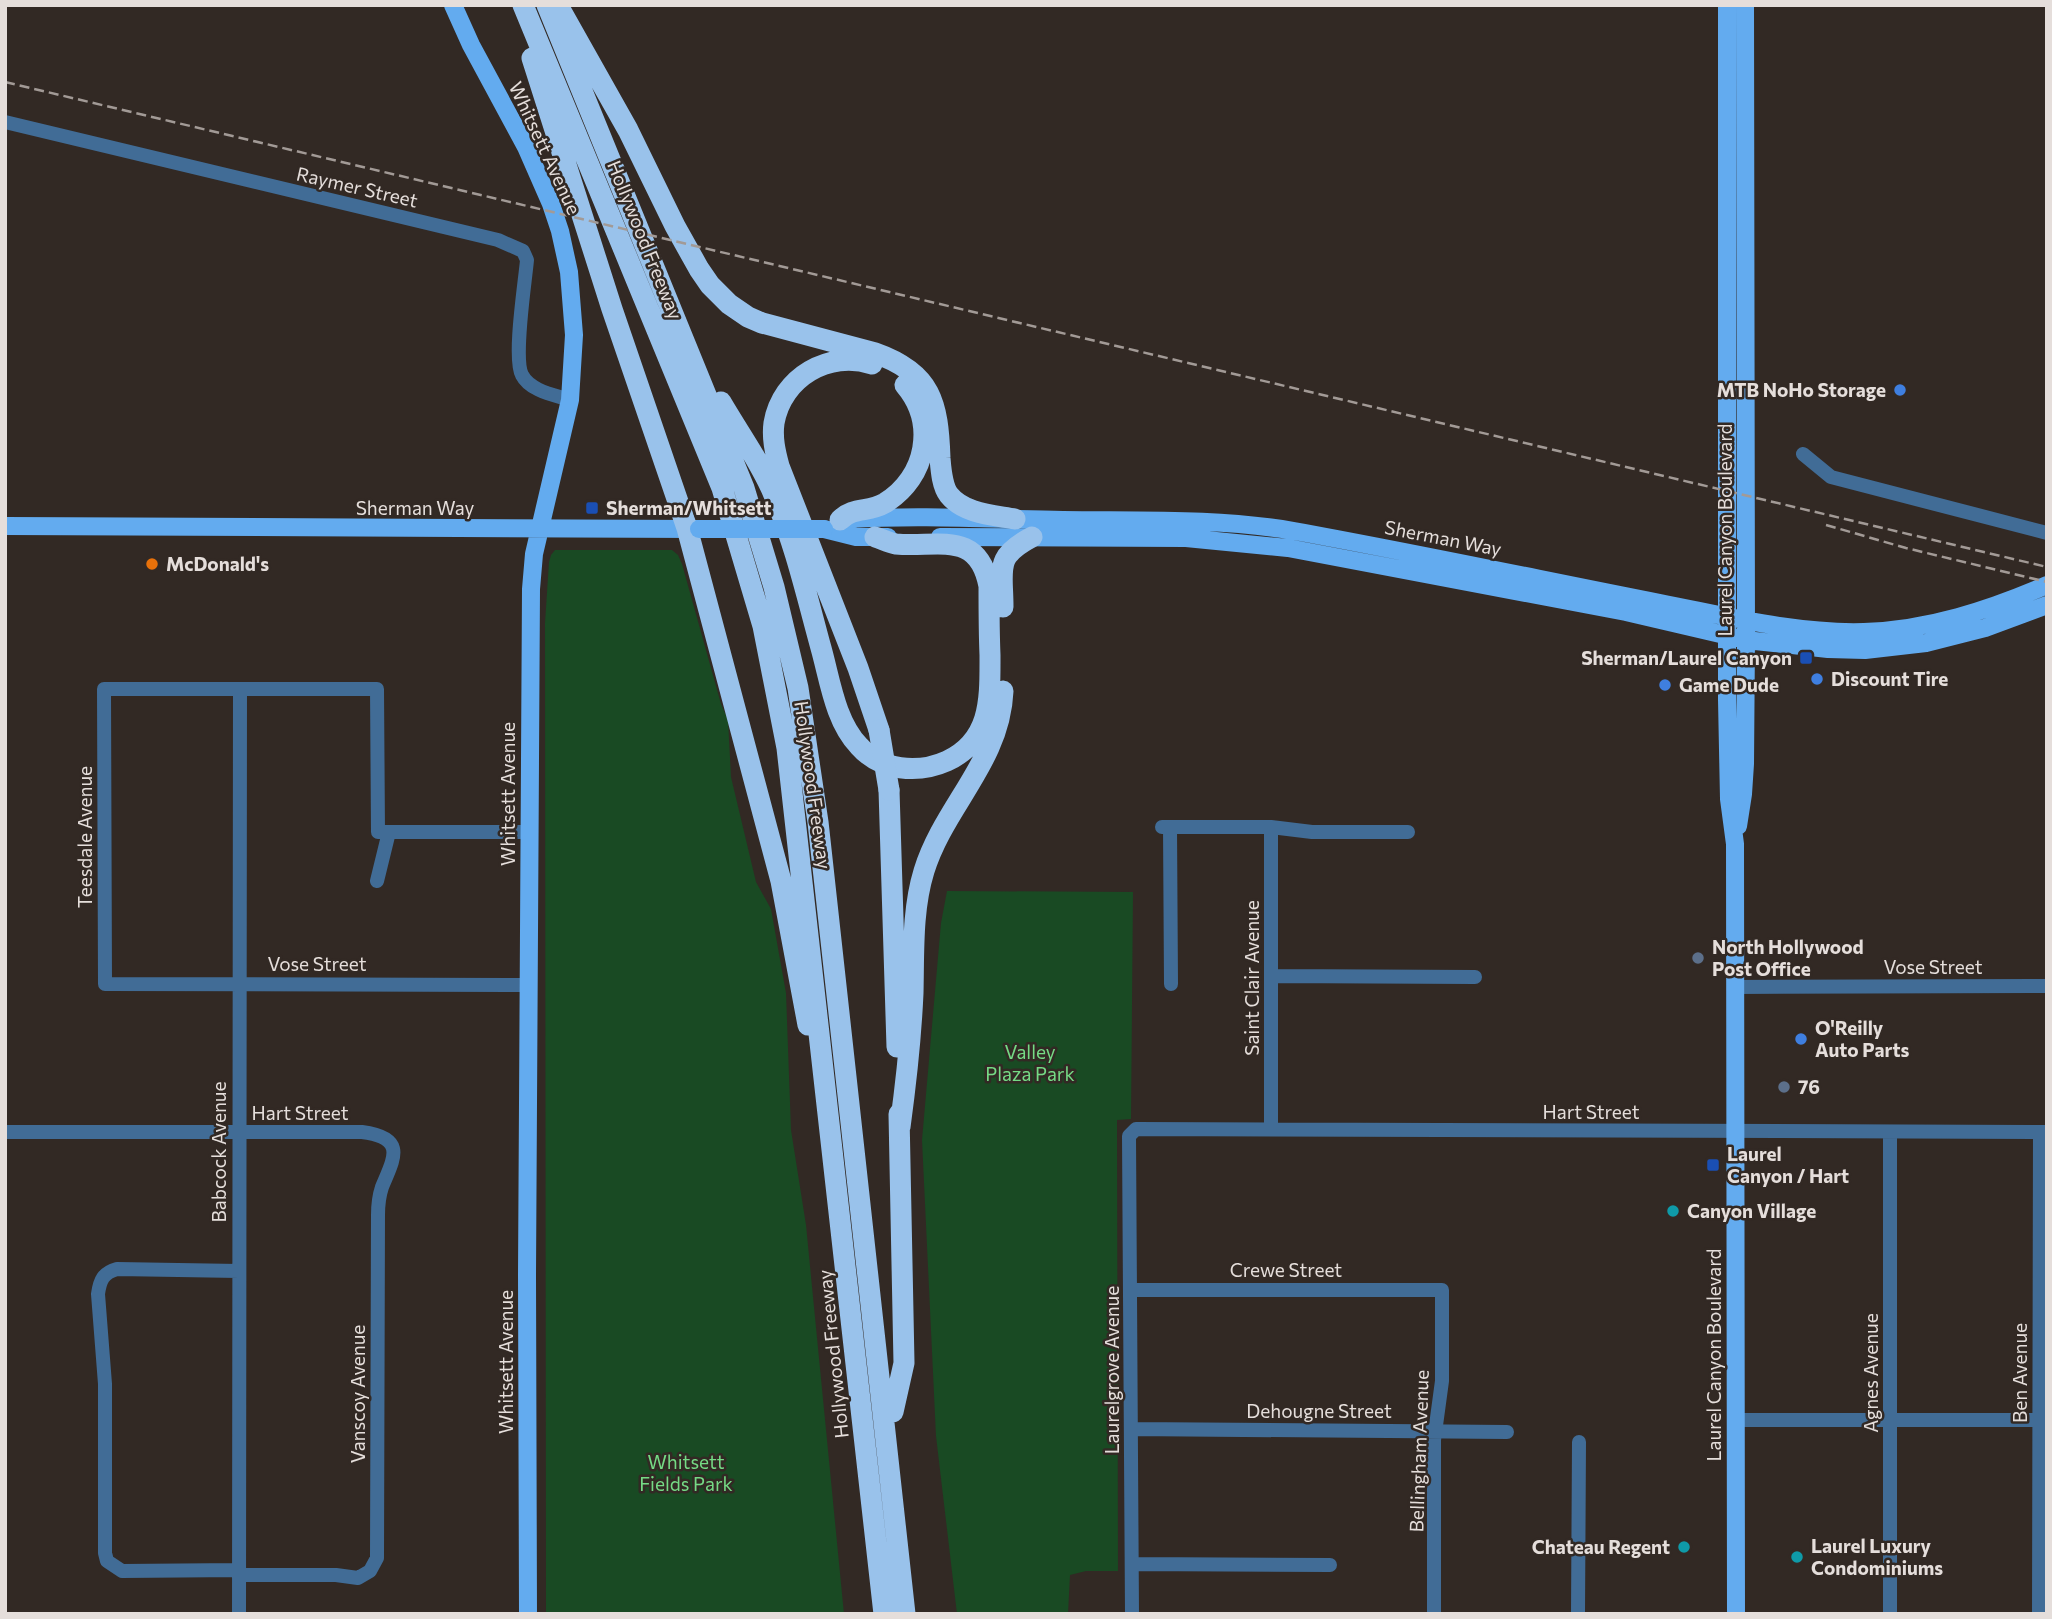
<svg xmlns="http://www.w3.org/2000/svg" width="2052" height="1619" font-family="Commissioner,sans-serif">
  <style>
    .green { fill: #194a23 }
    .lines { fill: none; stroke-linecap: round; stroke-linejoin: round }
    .minor { stroke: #416c96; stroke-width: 14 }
    .major { stroke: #63abef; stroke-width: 18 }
    .highway { stroke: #99c2eb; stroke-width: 21 }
    .rail { stroke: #a29a96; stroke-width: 2.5; stroke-dasharray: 10 5; stroke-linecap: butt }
    .major-bridge { stroke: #63abef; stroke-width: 18 }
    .highway-bridge { stroke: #99c2eb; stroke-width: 21 }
    .shop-dot { fill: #3f7fe0; stroke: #322924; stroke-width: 2.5 }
    .transit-dot { fill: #1a4fb4; stroke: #322924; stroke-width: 2.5 }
    .food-dot { fill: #e8710a; stroke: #322924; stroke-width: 2.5 }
    .service-dot { fill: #5c6f8a; stroke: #322924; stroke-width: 2.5 }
    .culture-dot { fill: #0f9aa8; stroke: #322924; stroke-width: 2.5 }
    .labels { text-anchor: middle; stroke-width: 5; stroke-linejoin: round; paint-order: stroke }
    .street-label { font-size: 19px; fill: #e5dedb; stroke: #322924 }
    .poi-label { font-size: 19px; font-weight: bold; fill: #e5dedb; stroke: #322924; text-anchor: start }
    .park-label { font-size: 19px; fill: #75da85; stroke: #322924 }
  </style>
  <rect width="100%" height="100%" fill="#322924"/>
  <path class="green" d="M555 550H672L678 555 682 564 721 704 728 720 731 777 756 882 771 909 786 993 791 1130 806 1225 844 1614H546L545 623 549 562 551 555Z
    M947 891 1133 892 1131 1119 1117 1120 1118 1571H1086L1070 1575 1068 1614H957L936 1436 922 1140 941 923Z"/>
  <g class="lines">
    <path class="minor" d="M5 122 498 240 523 251 527 260C525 283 513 358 522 375 530 391 555 395 570 400
      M1803 454 1831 477 2047 533
      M1162 827H1271L1312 832H1408
      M1170 827 1171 984
      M1271 827V1129
      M528 832H378L377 689H104L105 984 528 985
      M377 881 389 832
      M1272 976 1475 977
      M1735 987 2047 986
      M5 1132H362C407 1138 394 1158 382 1187 379 1196 378 1206 378 1215L377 1558 370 1571 358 1578 336 1575H239
      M1890 1132V1614
      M239 1271 117 1269C103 1273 100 1280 98 1294L105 1384V1553L107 1561 122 1571 239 1570
      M1131 1290H1442V1381L1434 1440V1614
      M1736 1420H2047
      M1131 1429 1507 1432
      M1132 1564 1330 1565
      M239 1614 240 689
      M1132 1614 1129 1136 1136 1129 2047 1132
      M1578 1614 1579 1442
      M2039 1614 2040 1132"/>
    <path class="major" d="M453 5 471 45 526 147 551 204 560 231 569 272 574 335 570 400 534 554 531 589 527 1275 528 1614
      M1727 5V700L1729 799 1735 844 1736 1614
      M849 519C920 515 992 519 1063 520 1140 521 1218 518 1294 531 1416 553 1538 579 1660 603 1727 616 1795 634 1864 632 1928 630 1989 610 2047 585
      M5 526 699 529
      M824 529 856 537H888
      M940 537 1186 538 1288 548 1626 612 1746 640 1828 649 1865 650 1926 643 1985 628 2047 605
      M1738 826 1743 794 1745 764 1746 640 1745 5"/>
    <path class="highway" d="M523 5 722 488 763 626 787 748 884 1614
      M547 5 744 488 774 587 798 688 818 822 905 1614
      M561 11 628 130 675 226 699 269 710 285 729 304 748 317 762 323 875 353C932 373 938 403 940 458 941 470 942 486 949 495 964 514 994 515 1015 519
      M532 58 612 309 687 528 781 881 808 1025
      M872 364C829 350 782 377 774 423 772 438 775 451 779 466L858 668 879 730
      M721 402C739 433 761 463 774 495 795 544 807 597 821 648 830 680 835 721 859 746 881 771 918 774 947 761 992 740 990 698 990 655 989 632 989 609 989 586 978 529 937 548 896 544 889 543 882 539 875 537
      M840 520C854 506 868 513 885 503 927 477 937 423 905 385
      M1003 607C1003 568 994 557 1032 537
      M889 790 897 1047
      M900 1127C906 1083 911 1038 913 993 914 952 912 910 924 871 944 806 1000 762 1003 691
      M893 1412 904 1363 899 1114"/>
    <path class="rail" d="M5 82 2047 567
      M1826 525 1906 548 2047 582"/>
    <path class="major-bridge" d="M699 529H824"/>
    <path class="highway-bridge" d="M879 730 889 790"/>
  </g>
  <g class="shop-dot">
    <circle cx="1900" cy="390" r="7"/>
    <circle cx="1817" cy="679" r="7"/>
    <circle cx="1665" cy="685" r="7"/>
    <circle cx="1801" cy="1039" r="7"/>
  </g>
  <g class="transit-dot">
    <rect x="585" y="501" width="14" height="14" rx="3.5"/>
    <rect x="1799" y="651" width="14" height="14" rx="3.5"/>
    <rect x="1706" y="1158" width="14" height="14" rx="3.5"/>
  </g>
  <circle class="food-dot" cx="152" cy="564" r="7"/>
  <g class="service-dot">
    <circle cx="1698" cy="958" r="7"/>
    <circle cx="1784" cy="1087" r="7"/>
  </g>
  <g class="culture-dot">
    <circle cx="1673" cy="1211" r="7"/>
    <circle cx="1684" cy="1547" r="7"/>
    <circle cx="1797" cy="1557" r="7"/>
  </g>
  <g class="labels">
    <g class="street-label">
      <text transform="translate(545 148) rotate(65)" y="7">Whitsett Avenue</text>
      <text transform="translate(357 187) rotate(13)" y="7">Raymer Street</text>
      <text transform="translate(645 240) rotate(68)" y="7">Hollywood Freeway</text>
      <text x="415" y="515">Sherman Way</text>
      <text transform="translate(1725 530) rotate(-90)" y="7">Laurel Canyon Boulevard</text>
      <text transform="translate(1443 538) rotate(11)" y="7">Sherman Way</text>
      <text transform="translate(813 785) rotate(82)" y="7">Hollywood Freeway</text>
      <text transform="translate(508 794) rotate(-90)" y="7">Whitsett Avenue</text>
      <text transform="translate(85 837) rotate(-90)" y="7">Teesdale Avenue</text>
      <text x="317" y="971">Vose Street</text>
      <text x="1933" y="974">Vose Street</text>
      <text transform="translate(1252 978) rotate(-90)" y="7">Saint Clair Avenue</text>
      <text x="1591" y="1119">Hart Street</text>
      <text x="300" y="1120">Hart Street</text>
      <text transform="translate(219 1152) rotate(-90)" y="7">Babcock Avenue</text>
      <text x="1286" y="1277">Crewe Street</text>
      <text transform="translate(833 1354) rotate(-96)" y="7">Hollywood Freeway</text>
      <text transform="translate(1714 1355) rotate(-90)" y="7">Laurel Canyon Boulevard</text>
      <text transform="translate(506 1362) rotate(-90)" y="7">Whitsett Avenue</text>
      <text transform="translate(1112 1370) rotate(-90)" y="7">Laurelgrove Avenue</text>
      <text transform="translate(1871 1373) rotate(-90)" y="7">Agnes Avenue</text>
      <text transform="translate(2020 1373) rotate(-90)" y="7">Ben Avenue</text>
      <text transform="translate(358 1394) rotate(-90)" y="7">Vanscoy Avenue</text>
      <text x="1319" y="1418">Dehougne Street</text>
      <text transform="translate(1419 1451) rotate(-88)" y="7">Bellingham Avenue</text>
    </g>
    <g class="poi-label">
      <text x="1886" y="397" text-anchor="end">MTB NoHo Storage</text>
      <text x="606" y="515">Sherman/Whitsett</text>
      <text x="166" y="571">McDonald's</text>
      <text x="1792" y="665" text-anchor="end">Sherman/Laurel Canyon</text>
      <text x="1831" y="686">Discount Tire</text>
      <text x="1679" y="692">Game Dude</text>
      <text x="1712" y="954">North Hollywood<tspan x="1712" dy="22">Post Office</tspan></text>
      <text x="1815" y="1035">O'Reilly<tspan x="1815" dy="22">Auto Parts</tspan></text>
      <text x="1798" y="1094">76</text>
      <text x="1727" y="1161">Laurel<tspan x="1727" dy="22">Canyon / Hart</tspan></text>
      <text x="1687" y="1218">Canyon Village</text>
      <text x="1811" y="1553">Laurel Luxury<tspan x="1811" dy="22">Condominiums</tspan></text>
      <text x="1670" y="1554" text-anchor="end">Chateau Regent</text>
    </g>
    <g class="park-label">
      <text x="1030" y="1059">Valley<tspan x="1030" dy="22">Plaza Park</tspan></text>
      <text x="686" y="1469">Whitsett<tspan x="686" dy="22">Fields Park</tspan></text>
    </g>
  </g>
  <rect width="2052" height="1619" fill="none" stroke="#e5dedb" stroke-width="14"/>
</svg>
